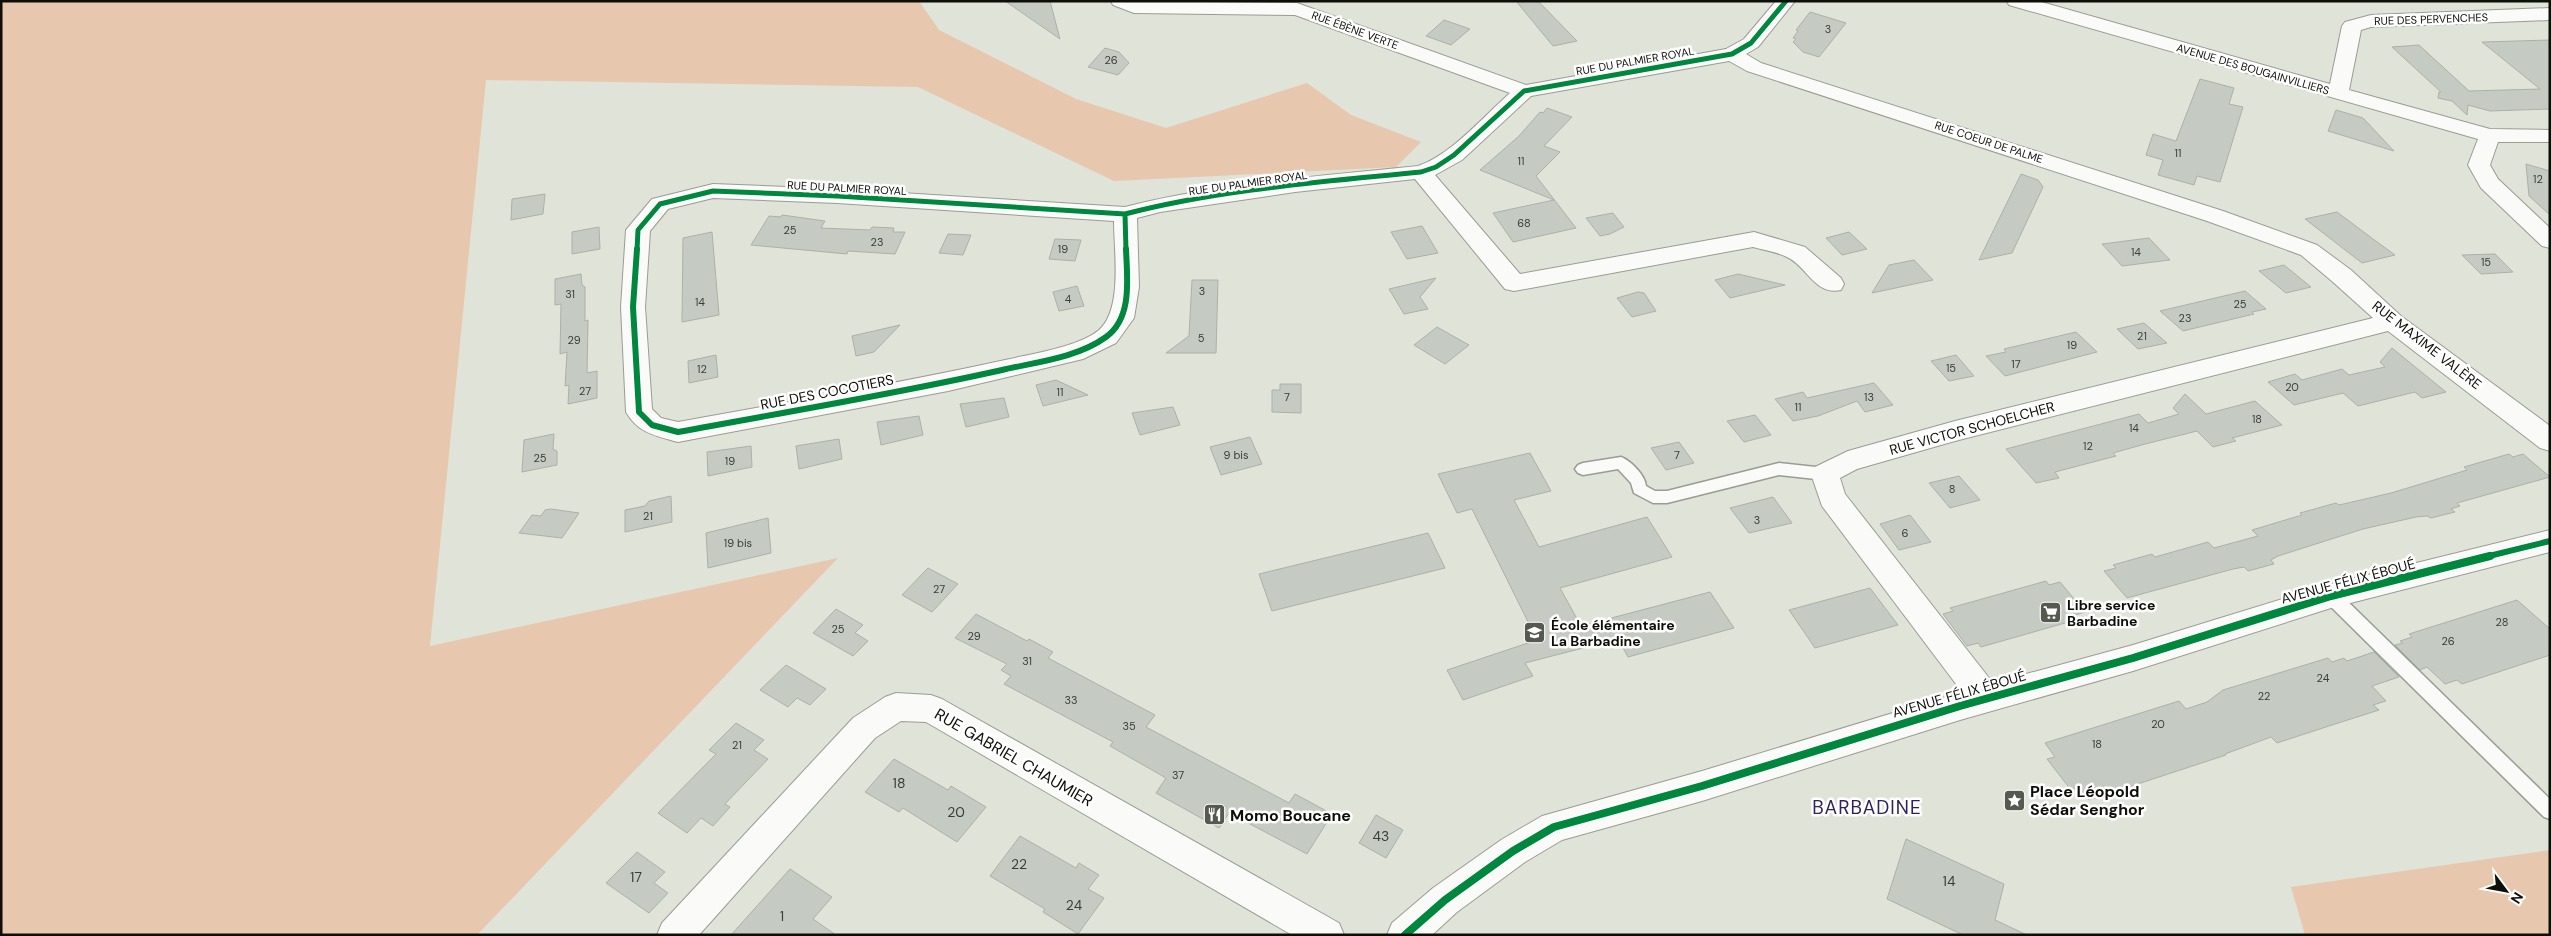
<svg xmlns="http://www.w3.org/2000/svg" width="2551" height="936" font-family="'DM Sans',sans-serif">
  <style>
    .green { fill: #e7c7ad }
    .building { fill: #c5cac2; stroke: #acb0a9 }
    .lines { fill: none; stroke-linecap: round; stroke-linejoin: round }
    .lane-casing { stroke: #9a9c94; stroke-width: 3 }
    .street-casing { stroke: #9a9c94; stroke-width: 2 }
    .lane { fill: #fafbf9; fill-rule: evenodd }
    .street { fill: #fafbf9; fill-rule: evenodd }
    .cycleway-far2-casing { stroke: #fff; stroke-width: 8 }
    .cycleway-far1-casing { stroke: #fff; stroke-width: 9 }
    .cycleway-casing { stroke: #fff; stroke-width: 11 }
    .cycleway-far2 { stroke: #00873e; stroke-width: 5 }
    .cycleway-far1 { stroke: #00873e; stroke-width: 6 }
    .cycleway { stroke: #00873e; stroke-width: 8 }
    .labels { text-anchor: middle; stroke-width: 5; stroke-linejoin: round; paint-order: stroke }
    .far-street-label { font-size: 11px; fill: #0c0e07; stroke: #fff }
    .number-label { font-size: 11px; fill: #3b3e37 }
    .street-label { font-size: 14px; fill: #0c0e07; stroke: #fff }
    .poi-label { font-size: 14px; font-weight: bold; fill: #0c0e07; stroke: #fff; text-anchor: start }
    .near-number-label { font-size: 14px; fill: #3b3e37 }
    .near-street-label { font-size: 16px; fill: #0c0e07; stroke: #fff }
    .near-poi-label { font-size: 16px; font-weight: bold; fill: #0c0e07; stroke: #fff; text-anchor: start }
    .near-quarter-label { font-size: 19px; letter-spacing: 1px; fill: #30225c; stroke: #fff }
  </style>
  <rect width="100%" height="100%" fill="#e0e3d8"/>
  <path class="green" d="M1 1H919L939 30 1076 99 1166 128 1307 83 1351 115 1421 142 1396 167 1114 181 918 87 486 80 430 646 838 558 477 935H1Z
    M2550 850V935H2305L2291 887Z"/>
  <path class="building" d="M1005 1H1050L1060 39Z
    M1516 1H1538L1577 41 1553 46Z
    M1810 12 1846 23 1819 57 1803 52 1793 42 1796 39 1793 38 1798 31 1796 30Z
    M1444 20 1470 29 1451 45 1426 36Z
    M2550 40V109L2490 111 2468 105 2467 115 2452 101 2438 98 2439 92H2441L2392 47 2419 45 2469 91 2540 89 2482 42Z
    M1105 48 1119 52 1129 63 1118 75 1088 67Z
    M2200 79 2234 88 2229 104 2243 107 2220 182 2197 176 2194 185 2158 175 2163 160 2146 155 2153 134 2176 141Z
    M1547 108 1572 117 1544 146 1560 152 1536 176 1576 228 1513 242 1493 213 1554 200 1480 170 1519 136 1540 112 1543 113Z
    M2336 110 2363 118 2394 151 2328 131Z
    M2526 164 2550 171V215L2529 196Z
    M2021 174 2038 180 2043 187 2012 253 1979 260Z
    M545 194 543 214 511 220 512 199Z
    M2337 212 2373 239 2395 255 2362 263 2305 219Z
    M1613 213 1624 227 1610 234 1600 236 1586 218Z
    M782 215 825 221 821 228 870 230 872 227 894 228 893 232H905L895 254 848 251 847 254 751 245 769 216 781 217Z
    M1422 226 1438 253 1407 259 1391 232Z
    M599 227 600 249 572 254V232Z
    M712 232 719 315 682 322 683 238Z
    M1849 232 1867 249 1842 255 1826 238Z
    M948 234 971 235 963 255 939 253Z
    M2149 238 2170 260 2122 266 2102 244Z
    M1055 239 1081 240 1075 261 1049 259Z
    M2495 254 2513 272 2481 274 2462 255Z
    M1914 260 1933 280 1872 293 1889 265Z
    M2284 265 2311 287 2286 293 2259 271Z
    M581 274 582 285 585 287V321L588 320 587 373 597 371V398L568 404 569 385 565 386 567 352 560 354 561 304 555 305V279Z
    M1738 274 1785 285 1730 298 1715 280Z
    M1436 278 1420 297 1428 309 1404 314 1389 289Z
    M1192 280H1218L1216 353H1166L1189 336Z
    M1077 286 1084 306 1059 311 1053 292Z
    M2245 291 2266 309 2252 312 2254 314 2183 331 2160 311Z
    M1638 292 1644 293 1656 311 1632 317 1617 298Z
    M2144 323 2167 343 2138 349 2117 329Z
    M900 325 874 352 856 356 852 336Z
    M1437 327 1469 345 1445 364 1414 345Z
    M2076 332 2097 352 2005 376 1986 356 2006 352 2004 349Z
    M2392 348 2446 392 2422 398 2415 392 2358 406 2343 393 2294 405 2268 382 2295 374 2302 380 2342 369 2349 375 2385 367 2380 362Z
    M716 355 718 377 689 383 688 361Z
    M1956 355 1974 376 1949 381 1931 361Z
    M1056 380 1088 395 1043 406 1036 385Z
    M1874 383 1893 405 1865 412 1857 401 1818 416 1793 421 1775 399 1803 392 1807 398Z
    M1280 384H1301V413L1272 412V390H1280Z
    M2185 394 2206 414 2255 401 2282 425 2232 438 2236 441 2213 447 2197 431 2145 444 2113 453 2116 456 2055 472 2059 478 2036 483 2006 449 2139 414 2148 423 2179 414 2173 408Z
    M1004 398 1009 417 966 427 960 404Z
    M1173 407 1180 425 1140 435 1132 413Z
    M1755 415 1771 435 1744 442 1727 421Z
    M919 416 923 435 881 445 877 422Z
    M554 434 553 449 557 451V465L522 472 524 440Z
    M1250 437 1262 464 1221 475 1210 447Z
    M839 439 842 459 799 469 796 446Z
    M1679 442 1694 463 1666 470 1651 448Z
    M751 446 752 467 708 476 707 452Z
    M1530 453 1551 491 1514 500 1539 547 1647 517 1672 557 1560 588 1581 626 1710 592 1734 628 1628 657 1618 639 1525 663 1533 676 1463 700 1447 670 1537 640 1472 509 1457 513 1438 474Z
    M2509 454 2513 457 2523 454 2550 477 2457 503 2460 506 2451 509 2455 512 2431 518 2427 516 2416 517 2363 529 2278 556 2271 560 2274 564 2248 571 2244 567 2233 569 2127 598 2104 571 2116 568 2113 565 2152 554 2155 557 2208 542 2214 548 2258 536 2252 530 2302 515 2300 513 2336 503 2339 505 2391 493 2467 470 2464 467Z
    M1959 476 1980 500 1950 508 1929 483Z
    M671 496 672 522 625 532V510L645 506 649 501Z
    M1773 497 1792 523 1749 533 1730 508Z
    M551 509 579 513 562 538 519 533 532 515 541 516 545 510Z
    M1910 515 1931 542 1899 550 1880 524Z
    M768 518 771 553 708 568 706 533Z
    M1428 533 1445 568 1272 611 1259 574Z
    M928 568 958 584 932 612 902 595Z
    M2046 581 2049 585 2060 582 2085 612 2075 615 2079 619 1981 647 1978 643 1967 646 1943 614 1953 611 1950 608Z
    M1870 588 1898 625 1815 648 1789 610Z
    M2517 600 2550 629V655L2462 684 2457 680 2445 684 2427 667 2420 670 2395 645 2403 643 2400 641 2412 637 2409 634Z
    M836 609 863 625 855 633 868 641 853 656 813 633Z
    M976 614 1027 641 1029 639 1053 652 1048 658 1155 715 1146 727 1289 803 1295 794 1332 814 1307 854 1229 813 1219 828 1156 793 1166 778 1110 746 1113 742 1004 684 1011 676 1001 670 1007 664 955 638Z
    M2374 652 2399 677 2372 686 2386 701 2373 705 2379 710 2332 725 2277 743 2271 737 2225 754 2226 755 2089 800 2079 787 2071 790 2047 759 2055 757 2045 743 2179 701 2186 709 2207 702 2223 690 2328 658 2332 662 2344 658 2347 661Z
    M786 665 826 689 810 705 797 698 788 707 760 690Z
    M736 723 764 740 754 750 768 759 725 804 730 807 713 826 701 818 687 833 658 813 716 754 709 750Z
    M894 759 948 790 951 786 986 807 957 842 903 808 899 812 865 792Z
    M1376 815 1403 830 1386 858 1359 843Z
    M1020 836 1076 868 1079 863 1099 875 1088 889 1104 898 1078 934 1043 912 1045 909 990 876Z
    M1906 839 2004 884 1995 920 2027 935H1963L1887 899Z
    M637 852 665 872 654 883 668 893 649 913 606 883Z
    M790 869 832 897 813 919 836 935H731Z"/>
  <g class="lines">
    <defs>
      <path id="lane" d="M1621 457C1631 461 1645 475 1646 486L1655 491H1667L1779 463 1825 468 1830 470 1833 474 1830 478 1825 480 1779 475 1667 503H1653L1634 493 1631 483 1618 469 1583 475 1578 473 1575 469 1578 465 1583 463Z
        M2331 589 2337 591 2550 799V819L2544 817 2325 601 2323 596 2325 591Z"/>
      <path id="street" d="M1111 1 1297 3 1526 85 1726 49 1744 39 1776 1H1795L1758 47 1746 54 1761 63 2223 211 2317 245 2351 270 2401 316 2550 426V451L2540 448 2388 331 1955 441 1857 469 1840 478 1845 494 1993 683 2133 645 2331 584 2550 530V552L2331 608 2133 671 1960 720 1702 801 1562 840 1525 862 1457 912 1432 935H1387L1392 923 1433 888 1501 840 1542 816 1702 771 1962 692 1822 506 1811 474 1815 467 1848 451 1955 421 2373 318 2333 282 2301 255 2207 221 1747 71 1729 61 1531 96 1462 160 1435 175 1520 274 1754 232 1805 247 1841 278 1844 284 1841 290C1815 296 1807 266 1787 257 1777 252 1764 250 1753 247L1514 291 1505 289 1415 179 1295 192 1160 212 1137 218 1139 287 1134 318 1116 343 1083 359 948 391 678 442C656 436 638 433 626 412L621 307 626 230 652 199 713 184 837 189 1125 207C1220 183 1321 176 1418 166 1451 155 1484 116 1510 93L1295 15 1134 13 1113 5ZM713 198 837 203 1114 221C1114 251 1123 309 1099 330 1079 347 1031 354 1005 360 897 384 787 402 678 422L661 418 652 409 645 307 650 231 668 209Z
        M2007 1H2038L2330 84 2342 26 2345 22 2371 15 2550 8V20L2371 27 2361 30 2349 90 2490 129 2550 130V142H2498L2490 165 2498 179 2550 228V248L2542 246 2481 188 2468 165 2478 139 2009 5Z
        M896 693 931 695 942 699 1339 923 1344 935H1292L926 722 901 721 875 738 699 935H657L662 923 853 718 885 697Z"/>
    </defs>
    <use href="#lane" class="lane-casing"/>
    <use href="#street" class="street-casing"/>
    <use href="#lane" class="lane"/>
    <use href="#street" class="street"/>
    <defs>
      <path id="cycleway-far2" d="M1125 214 1126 250
        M1125 214C1221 189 1322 182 1421 172L1436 167 1454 155 1524 91 1732 54 1751 43 1786 1
        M637 250 638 230 660 204 713 191 837 196 1125 214"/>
      <path id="cycleway-far1" d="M637 249 633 307 639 412 652 425 678 432C786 412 895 394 1002 370 1036 362 1077 358 1106 337 1133 318 1127 277 1126 249
        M2485 557 2550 541"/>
      <path id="cycleway" d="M1405 935 1445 900 1513 851 1554 827 1702 786 1960 706 2133 658 2331 596 2490 556"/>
    </defs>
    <use href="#cycleway-far2" class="cycleway-far2-casing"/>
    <use href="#cycleway-far1" class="cycleway-far1-casing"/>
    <use href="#cycleway" class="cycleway-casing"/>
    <use href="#cycleway-far2" class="cycleway-far2"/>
    <use href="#cycleway-far1" class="cycleway-far1"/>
    <use href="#cycleway" class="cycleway"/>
  </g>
  <defs>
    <symbol id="supermarket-square" viewBox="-11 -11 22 22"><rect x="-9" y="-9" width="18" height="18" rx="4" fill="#565950" stroke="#fff"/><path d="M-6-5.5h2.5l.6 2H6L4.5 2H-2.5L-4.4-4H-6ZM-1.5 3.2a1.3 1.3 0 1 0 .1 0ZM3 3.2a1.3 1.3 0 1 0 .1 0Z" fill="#fff"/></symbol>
    <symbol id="school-square" viewBox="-11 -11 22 22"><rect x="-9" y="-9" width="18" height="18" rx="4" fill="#565950" stroke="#fff"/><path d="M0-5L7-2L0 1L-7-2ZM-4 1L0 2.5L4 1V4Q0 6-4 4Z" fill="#fff"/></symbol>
    <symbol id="sight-square" viewBox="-11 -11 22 22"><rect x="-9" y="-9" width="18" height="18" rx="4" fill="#565950" stroke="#fff"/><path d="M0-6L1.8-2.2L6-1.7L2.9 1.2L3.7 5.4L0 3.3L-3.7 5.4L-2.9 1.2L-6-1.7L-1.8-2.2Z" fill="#fff"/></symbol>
    <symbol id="restaurant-square" viewBox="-11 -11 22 22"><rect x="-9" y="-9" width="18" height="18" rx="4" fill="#565950" stroke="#fff"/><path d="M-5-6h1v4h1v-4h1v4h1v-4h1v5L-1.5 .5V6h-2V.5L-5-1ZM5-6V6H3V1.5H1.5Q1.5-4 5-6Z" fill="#fff"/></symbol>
  </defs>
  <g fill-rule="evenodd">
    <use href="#supermarket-square" x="2038" y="600" width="25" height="25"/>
    <use href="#school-square" x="1522" y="620" width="25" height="25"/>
    <use href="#sight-square" x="2002" y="788" width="25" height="25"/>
    <use href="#restaurant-square" x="1202" y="802" width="25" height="25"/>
  </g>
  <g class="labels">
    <g class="far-street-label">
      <text transform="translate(2431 19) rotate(-2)" y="4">RUE DES PERVENCHES</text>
      <text transform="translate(1355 30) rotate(20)" y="4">RUE ÉBÈNE VERTE</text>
      <text transform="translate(1635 61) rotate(-10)" y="4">RUE DU PALMIER ROYAL</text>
      <text transform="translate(2253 69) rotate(16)" y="4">AVENUE DES BOUGAINVILLIERS</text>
      <text transform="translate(1989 142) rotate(18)" y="4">RUE COEUR DE PALME</text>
      <text transform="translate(1248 183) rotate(-8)" y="4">RUE DU PALMIER ROYAL</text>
      <text transform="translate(847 188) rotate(3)" y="4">RUE DU PALMIER ROYAL</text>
    </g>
    <g class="number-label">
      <text x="1828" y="33">3</text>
      <text x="1111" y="64">26</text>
      <text x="2178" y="157">11</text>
      <text x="1521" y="165">11</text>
      <text x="2538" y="183">12</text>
      <text x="1524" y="227">68</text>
      <text x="790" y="234">25</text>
      <text x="877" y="246">23</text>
      <text x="1063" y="253">19</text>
      <text x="2136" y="256">14</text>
      <text x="2486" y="266">15</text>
      <text x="1202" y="295">3</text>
      <text x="570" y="298">31</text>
      <text x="1068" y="303">4</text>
      <text x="700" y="306">14</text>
      <text x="2240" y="308">25</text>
      <text x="2185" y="322">23</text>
      <text x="2142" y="340">21</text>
      <text x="1201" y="342">5</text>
      <text x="574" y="344">29</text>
      <text x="2072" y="349">19</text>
      <text x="2016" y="368">17</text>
      <text x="1951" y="372">15</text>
      <text x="702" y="373">12</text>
      <text x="2292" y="391">20</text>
      <text x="585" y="395">27</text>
      <text x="1060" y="396">11</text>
      <text x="1287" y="401">7</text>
      <text x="1869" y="401">13</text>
      <text x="1798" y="411">11</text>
      <text x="2257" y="423">18</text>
      <text x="2134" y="432">14</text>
      <text x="2088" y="450">12</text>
      <text x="1236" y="459">9 bis</text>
      <text x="1677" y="459">7</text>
      <text x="540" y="462">25</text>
      <text x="730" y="465">19</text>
      <text x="1952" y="493">8</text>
      <text x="648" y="520">21</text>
      <text x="1757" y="524">3</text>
      <text x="1905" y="537">6</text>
      <text x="738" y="547">19 bis</text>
      <text x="939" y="593">27</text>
      <text x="2502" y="626">28</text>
      <text x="838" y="633">25</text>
      <text x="974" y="640">29</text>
      <text x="2448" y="645">26</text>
      <text x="1027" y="665">31</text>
      <text x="2323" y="682">24</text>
      <text x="2264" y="700">22</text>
      <text x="1071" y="704">33</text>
      <text x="2158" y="728">20</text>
      <text x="1129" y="730">35</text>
      <text x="2097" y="748">18</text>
      <text x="737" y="749">21</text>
      <text x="1178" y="779">37</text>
    </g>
    <g class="street-label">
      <text transform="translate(2427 345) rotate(38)" y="5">RUE MAXIME VALÈRE</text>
      <text transform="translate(827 392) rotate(-11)" y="5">RUE DES COCOTIERS</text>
      <text transform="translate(1972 428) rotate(-15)" y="5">RUE VICTOR SCHOELCHER</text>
      <text transform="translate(2348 581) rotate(-15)" y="5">AVENUE FÉLIX ÉBOUÉ</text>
      <text transform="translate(1959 694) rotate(-16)" y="5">AVENUE FÉLIX ÉBOUÉ</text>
    </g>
    <g class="poi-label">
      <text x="2067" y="610">Libre service<tspan x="2067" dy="16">Barbadine</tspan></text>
      <text x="1551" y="630">École élémentaire<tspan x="1551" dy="16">La Barbadine</tspan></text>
    </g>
    <g class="near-number-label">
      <text x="899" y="788">18</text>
      <text x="956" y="817">20</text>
      <text x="1381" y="841">43</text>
      <text x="1019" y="869">22</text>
      <text x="636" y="882">17</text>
      <text x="1949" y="886">14</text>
      <text x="1074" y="910">24</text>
      <text x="782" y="921">1</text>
    </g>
    <g class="near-street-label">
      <text transform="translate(1014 757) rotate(30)" y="6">RUE GABRIEL CHAUMIER</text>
    </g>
    <g class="near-poi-label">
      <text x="2030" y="797">Place Léopold<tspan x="2030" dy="18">Sédar Senghor</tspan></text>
      <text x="1230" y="821">Momo Boucane</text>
    </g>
    <g class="near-quarter-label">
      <text x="1867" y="814">BARBADINE</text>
    </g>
  </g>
  <rect width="2551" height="936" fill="none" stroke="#0c0e07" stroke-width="5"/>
  <g transform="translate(2506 891) rotate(122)" stroke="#ffffff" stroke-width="4" paint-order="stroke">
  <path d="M0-4L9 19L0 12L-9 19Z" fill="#0c0e07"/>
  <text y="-8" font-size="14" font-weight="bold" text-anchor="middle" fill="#0c0e07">N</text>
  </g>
</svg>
